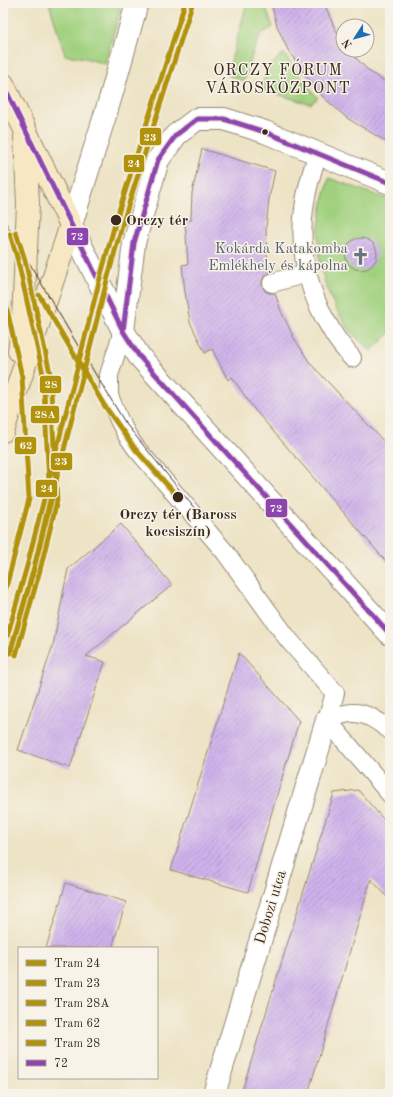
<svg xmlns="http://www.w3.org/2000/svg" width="393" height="1097" font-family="'Old Standard TT',serif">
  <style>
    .green { fill: #a1d17f; stroke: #6e7e4e }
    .building { fill: url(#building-hatch) }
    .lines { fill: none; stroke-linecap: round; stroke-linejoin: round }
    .service-casing { stroke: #948672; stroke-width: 20 }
    .minor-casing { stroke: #948672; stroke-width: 24 }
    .tertiary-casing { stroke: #948672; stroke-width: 24 }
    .secondary-casing { stroke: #948672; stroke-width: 24 }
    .service { stroke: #fff; stroke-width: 18 }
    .minor { stroke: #fff; stroke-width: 22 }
    .tertiary { stroke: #fff; stroke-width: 22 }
    .secondary { stroke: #f7e8c3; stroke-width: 22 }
    .tram { stroke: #3b2a1e; stroke-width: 1 }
    .bus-1-casing { stroke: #f7f3e8; stroke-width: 8 }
    .bus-1 { stroke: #8e44ad; stroke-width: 5 }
    .tram-1-casing { stroke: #f7f3e8; stroke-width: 8 }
    .tram-2-casing { stroke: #f7f3e8; stroke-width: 8 }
    .tram-3-casing { stroke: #f7f3e8; stroke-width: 8 }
    .tram-4-casing { stroke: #f7f3e8; stroke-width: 8 }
    .tram-5-casing { stroke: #f7f3e8; stroke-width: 8 }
    .tram-1 { stroke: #b1920c; stroke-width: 5 }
    .tram-2 { stroke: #b1920c; stroke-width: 5 }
    .tram-3 { stroke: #b1920c; stroke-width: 5 }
    .tram-4 { stroke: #b1920c; stroke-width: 5 }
    .tram-5 { stroke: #b1920c; stroke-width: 5 }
    .bus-dot { fill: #3b2a1e; stroke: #f7f3e8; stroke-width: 1.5 }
    .labels { text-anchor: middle; stroke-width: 3; stroke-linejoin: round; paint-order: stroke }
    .stop-label { font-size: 15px; font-weight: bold; fill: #3b2a1e; stroke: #f7f3e8; text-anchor: start }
    .worship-label { font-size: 15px; fill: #5b616d; stroke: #f7f3e8; text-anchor: end }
    .street-label { font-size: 15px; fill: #3b2a1e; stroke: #f7f3e8 }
    .neighbourhood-label { font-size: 16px; letter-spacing: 1px; fill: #3b2a1e; stroke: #f7f3e8 }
    .line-badge { stroke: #f7f3e8; stroke-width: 1.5 }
    .badge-label { font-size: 11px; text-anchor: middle; font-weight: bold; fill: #fff }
  </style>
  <defs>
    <pattern id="building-hatch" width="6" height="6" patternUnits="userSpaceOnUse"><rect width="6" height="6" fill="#cfb2ec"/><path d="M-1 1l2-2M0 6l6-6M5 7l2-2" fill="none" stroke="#a991bf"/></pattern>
  </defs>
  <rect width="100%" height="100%" fill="#f7f3e8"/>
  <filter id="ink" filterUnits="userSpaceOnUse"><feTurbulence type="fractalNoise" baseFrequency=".025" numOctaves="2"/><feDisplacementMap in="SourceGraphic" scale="8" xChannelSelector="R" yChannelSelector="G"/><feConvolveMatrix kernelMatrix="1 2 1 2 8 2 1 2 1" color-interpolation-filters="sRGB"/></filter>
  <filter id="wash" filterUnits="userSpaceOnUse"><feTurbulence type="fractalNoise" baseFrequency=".012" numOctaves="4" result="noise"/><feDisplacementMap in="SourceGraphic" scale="16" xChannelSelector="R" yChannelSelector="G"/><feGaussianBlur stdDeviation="0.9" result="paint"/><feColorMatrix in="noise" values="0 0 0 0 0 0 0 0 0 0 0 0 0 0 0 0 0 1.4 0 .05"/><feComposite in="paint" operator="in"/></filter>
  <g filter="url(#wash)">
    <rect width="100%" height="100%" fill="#ede3c5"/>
    <path class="green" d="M49 3H122L105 64 85 58 65 55Z
      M247 3H264L273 27 261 34 253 52 244 81 227 75Z
      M284 53 307 86 318 98 310 104 260 89C267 71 268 66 284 53Z
      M329 178 390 200V333L371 351C364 344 355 337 349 329 327 300 315 262 319 226 321 209 325 193 329 178Z"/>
    <g id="blocks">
      <path class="building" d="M271 3H324L335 29 343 42V50H348L370 72 390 85V144L347 118 323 97 303 72 288 50 277 26Z
        M202 149 275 171 269 199 266 227 267 255 270 273 264 276 262 281V286L265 291 269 293H275L281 311 294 338 310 363 390 448V566L254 409 232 377 228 380 212 349 205 353 190 322 185 292 182 265 188 264 185 221 191 220 192 193Z
        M345 254a16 16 0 1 1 32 0a16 16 0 1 1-32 0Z
        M121 524 172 585 86 656 105 662 70 768 18 750 53 645 68 569Z
        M239 653 299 721 248 892 171 870Z
        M358 790 390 827V900L371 879 308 1094H241L334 793Z
        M66 883 126 902 112 948H46Z"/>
    </g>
  </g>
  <g filter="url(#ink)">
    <use href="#blocks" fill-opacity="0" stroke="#948672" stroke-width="1"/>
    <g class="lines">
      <defs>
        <path id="service" d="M318 153C312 171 306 190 304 209 298 252 309 295 332 331 337 341 345 349 352 358
          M272 283 307 273
          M123 331 109 375V396L119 420 127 435 136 448 225 552 288 639 335 693 327 720
          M327 720 390 794
          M327 720C335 717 344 713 352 713 366 712 379 722 390 730"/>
        <path id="minor" d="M123 331 134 243 158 160 176 135 197 119H224L265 132 390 183
          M214 1094 327 720"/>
        <path id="tertiary" d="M137 3 111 96 71 225 123 331 139 356 390 634"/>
        <path id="secondary" d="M3 84 71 225 3 431
          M19 351 23 320 28 204 25 136"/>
      </defs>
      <use href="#service" class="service-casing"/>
      <use href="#minor" class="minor-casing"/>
      <use href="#tertiary" class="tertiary-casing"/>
      <use href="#secondary" class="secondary-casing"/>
      <use href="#service" class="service"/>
      <use href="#minor" class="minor"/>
      <use href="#tertiary" class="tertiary"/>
      <use href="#secondary" class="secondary"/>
      <path class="tram" d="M3 218 71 334 126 424 196 510"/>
      <defs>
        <path id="bus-1" d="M3 84 123 331 139 356 390 634
          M123 331 134 243 158 160 176 135 197 119H224L265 132 390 183"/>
      </defs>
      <use href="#bus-1" class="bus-1-casing"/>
      <use href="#bus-1" class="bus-1"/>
      <defs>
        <path id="tram-1" d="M3 651 27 566 99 282 116 220 185 3"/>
        <path id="tram-2" d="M10 653 34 568 106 284 123 222 192 5"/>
        <path id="tram-3" d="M10 234 18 261 43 374 50 500 34 568 10 653
          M39 295 104 405 136 450 178 497"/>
        <path id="tram-4" d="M3 291 22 377 29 499 3 599"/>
        <path id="tram-5" d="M16 232 25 260 50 373 57 501 40 570 16 655"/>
      </defs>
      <use href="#tram-1" class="tram-1-casing"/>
      <use href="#tram-2" class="tram-2-casing"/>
      <use href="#tram-3" class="tram-3-casing"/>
      <use href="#tram-4" class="tram-4-casing"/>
      <use href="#tram-5" class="tram-5-casing"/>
      <use href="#tram-1" class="tram-1"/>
      <use href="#tram-2" class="tram-2"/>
      <use href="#tram-3" class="tram-3"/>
      <use href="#tram-4" class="tram-4"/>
      <use href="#tram-5" class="tram-5"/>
    </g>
  </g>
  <defs>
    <symbol id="church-bare" viewBox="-9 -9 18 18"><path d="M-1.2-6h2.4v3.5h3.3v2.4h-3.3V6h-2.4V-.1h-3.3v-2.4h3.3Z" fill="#6b7280" stroke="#f7f3e8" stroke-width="2.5" paint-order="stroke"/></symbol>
  </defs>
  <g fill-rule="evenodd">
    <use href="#church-bare" x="348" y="244" width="25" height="25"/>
  </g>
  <g class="bus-dot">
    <circle cx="265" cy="132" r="3.5"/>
    <circle cx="116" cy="220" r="6"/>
    <circle cx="178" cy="497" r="6"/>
  </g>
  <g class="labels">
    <g class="stop-label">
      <text x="126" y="225">Orczy tér</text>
      <text x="178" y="519" text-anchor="middle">Orczy tér (Baross<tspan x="178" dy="17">kocsiszín)</tspan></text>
    </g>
    <g class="worship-label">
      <text x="348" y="253">Kokárda Katakomba<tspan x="348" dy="17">Emlékhely és kápolna</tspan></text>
    </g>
    <g class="street-label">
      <text transform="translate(270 907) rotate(-73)" y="5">Dobozi utca</text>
    </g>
    <g class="neighbourhood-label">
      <text x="278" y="75">ORCZY FÓRUM<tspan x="278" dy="18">VÁROSKÖZPONT</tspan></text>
    </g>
  </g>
  <g class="line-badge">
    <rect x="139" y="127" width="23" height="19" rx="4" fill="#b1920c"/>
    <rect x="123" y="154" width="22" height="19" rx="4" fill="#b1920c"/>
    <rect x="66" y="227" width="23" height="19" rx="4" fill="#8e44ad"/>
    <rect x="39" y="375" width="23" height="19" rx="4" fill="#b1920c"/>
    <rect x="30" y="405" width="30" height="19" rx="4" fill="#b1920c"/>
    <rect x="14" y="436" width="23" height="19" rx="4" fill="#b1920c"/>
    <rect x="50" y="452" width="23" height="19" rx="4" fill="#b1920c"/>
    <rect x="35" y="479" width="23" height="19" rx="4" fill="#b1920c"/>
    <rect x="265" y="498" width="23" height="20" rx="4" fill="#8e44ad"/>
  </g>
  <g class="badge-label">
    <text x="150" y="141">23</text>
    <text x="134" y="167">24</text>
    <text x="77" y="240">72</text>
    <text x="51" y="388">28</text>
    <text x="45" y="418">28A</text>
    <text x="26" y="449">62</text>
    <text x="61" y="465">23</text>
    <text x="47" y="492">24</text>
    <text x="276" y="512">72</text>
  </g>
  <rect width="393" height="1097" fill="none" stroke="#f7f3e8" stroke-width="16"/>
  <rect x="18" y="947" width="140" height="132" fill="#f7f3e8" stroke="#aca397"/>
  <rect x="26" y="960" width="20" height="6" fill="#b1920c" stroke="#aca397"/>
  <text x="54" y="967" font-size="12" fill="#3b2a1e">Tram 24</text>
  <rect x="26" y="980" width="20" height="6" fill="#b1920c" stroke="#aca397"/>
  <text x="54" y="987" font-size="12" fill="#3b2a1e">Tram 23</text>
  <rect x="26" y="1000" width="20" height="6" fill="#b1920c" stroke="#aca397"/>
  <text x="54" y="1007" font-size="12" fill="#3b2a1e">Tram 28A</text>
  <rect x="26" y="1020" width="20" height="6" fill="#b1920c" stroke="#aca397"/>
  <text x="54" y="1027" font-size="12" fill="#3b2a1e">Tram 62</text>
  <rect x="26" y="1040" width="20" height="6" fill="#b1920c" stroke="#aca397"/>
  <text x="54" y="1047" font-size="12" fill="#3b2a1e">Tram 28</text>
  <rect x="26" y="1060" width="20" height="6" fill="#8e44ad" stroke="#aca397"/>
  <text x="54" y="1067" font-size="12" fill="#3b2a1e">72</text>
  <g transform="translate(355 38) rotate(234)"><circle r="19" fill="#f7f3e8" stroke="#aca397"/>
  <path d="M0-3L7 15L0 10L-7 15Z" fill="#1f6fb2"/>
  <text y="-6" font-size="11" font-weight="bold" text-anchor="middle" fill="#3b2a1e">N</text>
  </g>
</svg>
